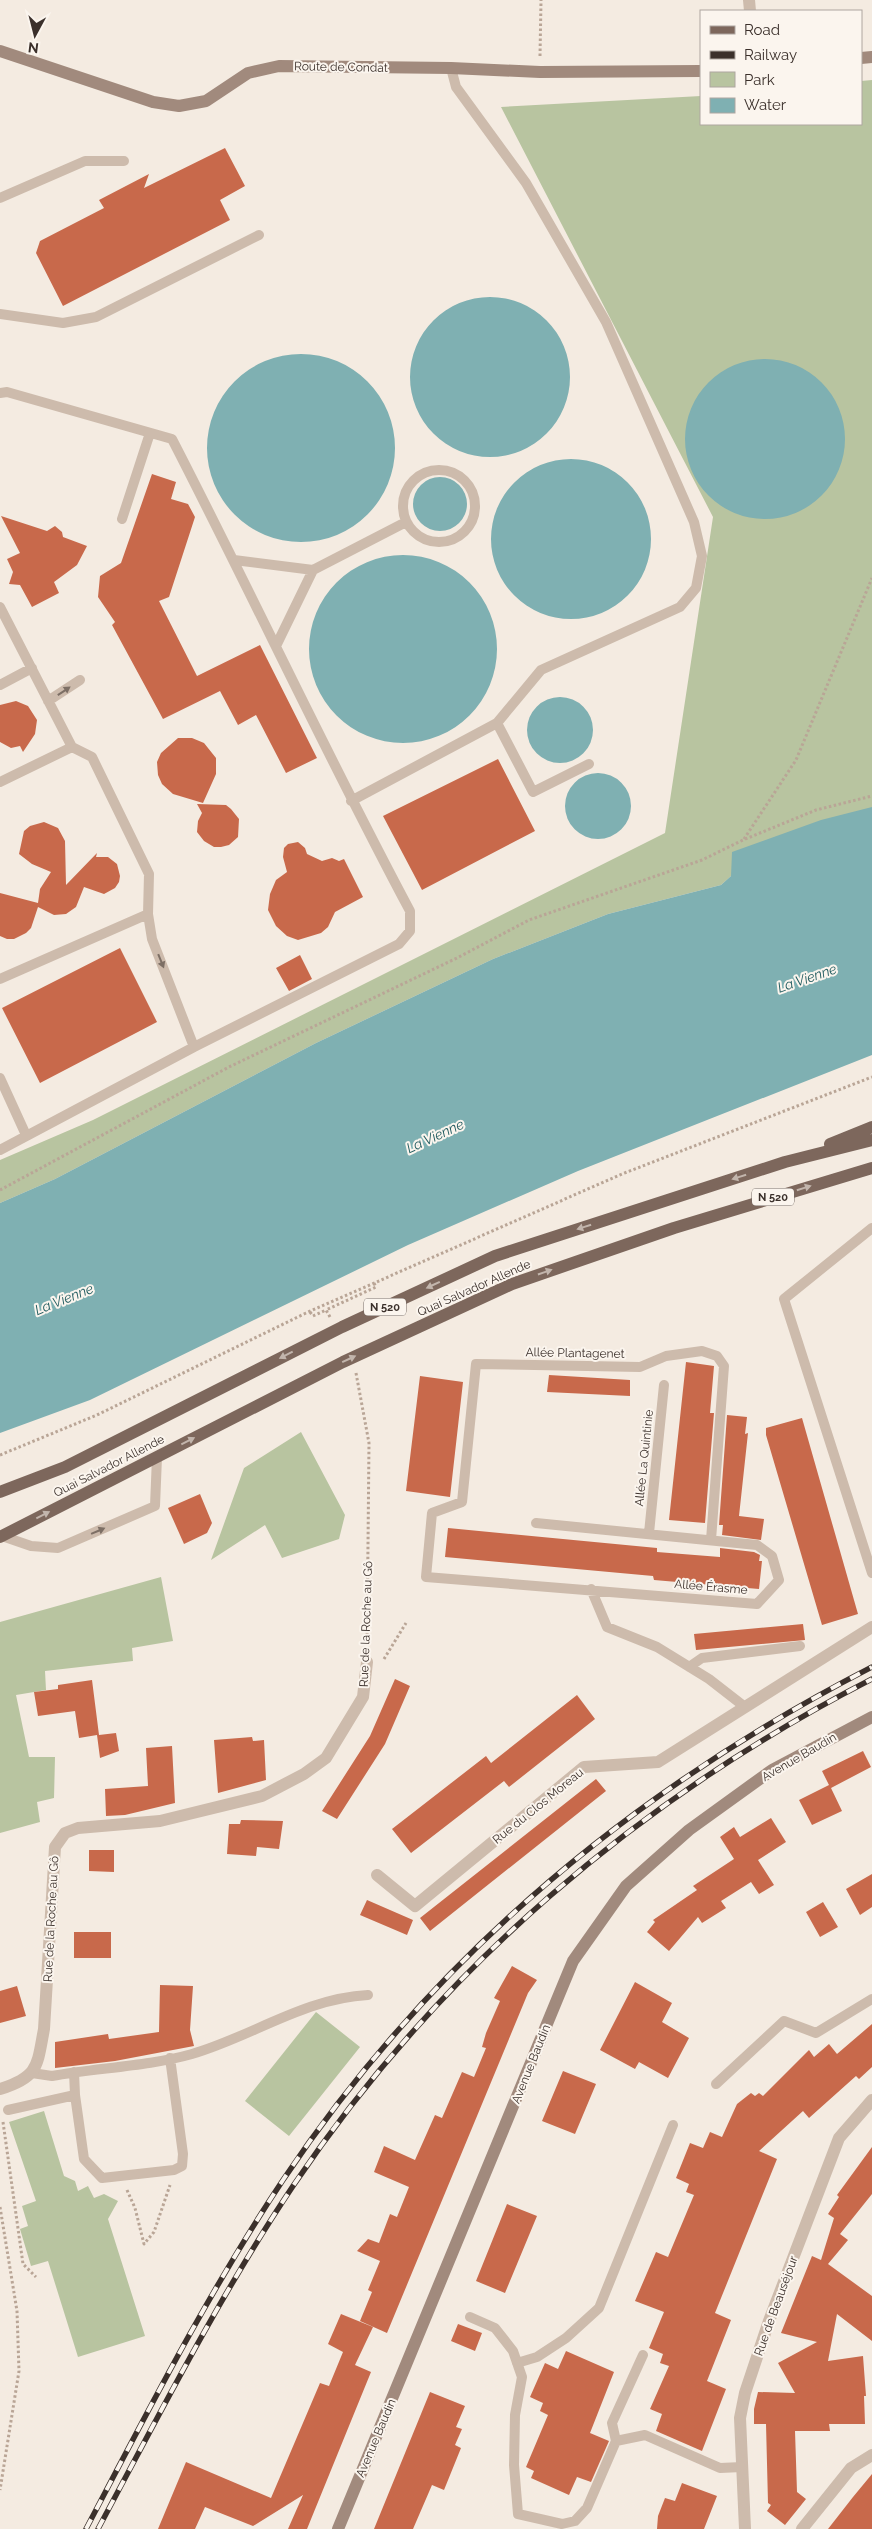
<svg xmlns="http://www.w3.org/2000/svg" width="872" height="2529" font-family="Raleway,sans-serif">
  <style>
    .green { fill: #b8c4a0 }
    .water { fill: #7fb0b2 }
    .building { fill: #c8694b }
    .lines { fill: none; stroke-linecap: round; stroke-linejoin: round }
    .path { stroke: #b9a596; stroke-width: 3; stroke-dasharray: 2.5 2.5; stroke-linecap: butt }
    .lane { stroke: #cdbbac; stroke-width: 10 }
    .street { stroke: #cdbbac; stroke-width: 12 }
    .secondary { stroke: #a18a7d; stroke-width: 12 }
    .primary { stroke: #7d675c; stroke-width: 12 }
    .rail-casing { stroke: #3b302b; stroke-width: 5.5 }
    .rail { stroke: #fbf5ee; stroke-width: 4; stroke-dasharray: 11; stroke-linecap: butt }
    .oneway { fill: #7d6f65 }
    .oneway2 { fill: #c2b5ac }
    .labels { text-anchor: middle; stroke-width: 4; stroke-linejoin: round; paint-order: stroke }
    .shield { fill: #fbf5ee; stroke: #756b66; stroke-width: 1 }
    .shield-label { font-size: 11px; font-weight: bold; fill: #3b302b }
    .street-label { font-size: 12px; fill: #3b302b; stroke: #fbf5ee }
    .water-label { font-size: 14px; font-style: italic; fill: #1f5a5e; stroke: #fbf5ee }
  </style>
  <rect width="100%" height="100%" fill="#f4ebe1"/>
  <path class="green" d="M872 80V811L731 876 721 885 608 914 493 959 316 1043 55 1179 0 1203V1160L93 1120 665 833 713 517 501 107 701 96V124H861V81Z
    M301 1432 345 1515 339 1539 282 1558 265 1525 211 1560 244 1468Z
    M161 1577 173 1641 132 1648 133 1661 45 1671 46 1690 16 1695 29 1757H55L54 1798 37 1802 40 1822 0 1833V1622Z
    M316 2012 360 2047 289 2136 245 2101Z
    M44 2111 64 2176 75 2181 78 2191 88 2186 94 2198 104 2194 118 2201 108 2219 145 2336 78 2357 48 2261 31 2266 20 2229 28 2226 22 2206 36 2201 9 2122Z"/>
  <path class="water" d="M410 377a80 80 0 1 1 160 0a80 80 0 1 1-160 0Z
    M207 448a94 94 0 1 1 188 0a94 94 0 1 1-188 0Z
    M685 439a80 80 0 1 1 160 0a80 80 0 1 1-160 0Z
    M491 539a80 80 0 1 1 160 0a80 80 0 1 1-160 0Z
    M413 504a27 27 0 1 1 54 0a27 27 0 1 1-54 0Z
    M309 649a94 94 0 1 1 188 0a94 94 0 1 1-188 0Z
    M527 730a33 33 0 1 1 66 0a33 33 0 1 1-66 0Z
    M565 806a33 33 0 1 1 66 0a33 33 0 1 1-66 0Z
    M872 807V1055L578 1171 408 1245 90 1400 0 1433V1203L55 1179 316 1043 493 959 608 914 721 885 731 876 732 852 821 820Z"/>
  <path class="building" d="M225 148 245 186 220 200 230 220 63 306 36 253 40 241 104 208 99 200 149 174 144 188Z
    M152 474 176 482 171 499 188 504 195 517 169 597 159 601 197 676 260 645 317 758 286 773 256 715 238 725 220 691 163 719 112 625 115 622 98 597 100 576 121 563Z
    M1 516 47 531 55 526 62 532 63 537 87 546 77 565 54 582 59 593 32 607 20 585 9 584 13 572 7 559 20 553Z
    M16 701 28 706 37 720 35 734 23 752 20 746 11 748 0 742V705Z
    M178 738H192L204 743 216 758V774L203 803 173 794 162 784 158 775 157 762 161 753Z
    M498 759 535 831 422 890 383 816Z
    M197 804 226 805 231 809 239 819 238 837 229 845 221 847H214L204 841 197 832 198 821 202 813Z
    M44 822 58 828 65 841 66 885 97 853 96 857H108L117 864 120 876 119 882 115 888 104 894 84 887 76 907 66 914 54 915 38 907 31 928 26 933 14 939H7L0 936V893L38 903 40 889 51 872 32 864 19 854 24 831 30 826Z
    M298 842 305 848 307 854 322 861 332 858 339 861 344 859 363 897 335 912 328 927 321 933 298 940 287 936 276 926 268 910 270 894 276 880 287 872 283 857 284 848 288 844Z
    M120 948 157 1022 40 1083 2 1008Z
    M300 955 312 979 289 991 276 968Z
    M686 1362 714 1366 710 1413H714L705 1523 669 1520Z
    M549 1375 630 1380V1396L547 1392Z
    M420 1376 463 1382 450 1497 406 1491Z
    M727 1415 747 1417 745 1434 748 1433 739 1516 764 1519 761 1540 722 1535 723 1525H719Z
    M802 1418 858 1614 822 1625 766 1435V1428Z
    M200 1494 212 1523 207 1533 184 1544 168 1508Z
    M448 1528 657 1548V1552L720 1557V1548L754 1552 760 1555 759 1561H762L759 1589 654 1580 653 1576 445 1557Z
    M803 1624 805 1640 696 1650 694 1634Z
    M395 1679 410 1686 385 1744 337 1819 322 1811 370 1736Z
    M92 1680 99 1735 116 1733 119 1751 100 1758 97 1735 79 1738 75 1711 38 1716 34 1692 58 1689V1685Z
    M577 1695 595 1719 509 1787 504 1781 411 1853 392 1829 486 1756 491 1763Z
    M252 1737 253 1741 264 1740 266 1780 218 1793 214 1740Z
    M172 1746 175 1803 125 1815 106 1816 105 1789 148 1786 146 1748Z
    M863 1751 871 1767 831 1788 842 1811 812 1825 799 1800 829 1785 822 1771Z
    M596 1779 606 1791 430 1931 420 1918Z
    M771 1818 786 1842 758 1860 774 1885 759 1894 751 1882 721 1901 726 1908 702 1923 698 1917 669 1951 647 1932 655 1922 653 1920 697 1890 693 1886 734 1859 720 1837 734 1827 740 1837Z
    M241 1820 283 1821 279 1849 257 1847 256 1856 227 1854 229 1824H240Z
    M89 1850H114V1872L89 1871Z
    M872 1874V1907L860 1915 846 1889Z
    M367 1900 413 1920 407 1935 360 1915Z
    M823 1902 838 1927 820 1937 806 1912Z
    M74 1932H111V1958H74Z
    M512 1966 537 1980 528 1993 387 2333 360 2321 372 2292 368 2290 380 2261 357 2251 368 2239 379 2243 390 2214 397 2217 409 2187 374 2172 384 2146 415 2160 435 2115 442 2118 462 2072 474 2077 486 2048 482 2047 486 2033 500 2001 494 1998Z
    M635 1982 672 2003 662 2022 689 2038 668 2078 639 2062 635 2069 600 2050Z
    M160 1985 193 1986 190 2030 194 2046 115 2061 55 2068V2042L108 2034 109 2039 159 2032Z
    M17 1986 26 2016 0 2023V1991Z
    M872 2024V2067L859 2079 856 2076 809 2118 803 2111 759 2151 777 2159 715 2313 731 2320 707 2381 726 2389 702 2451 656 2431 662 2414 650 2409 669 2366 660 2363 663 2354 649 2348 664 2312 635 2301 656 2252 668 2257 694 2195 686 2192 689 2184 676 2178 690 2143 703 2148 710 2132 722 2137 737 2104 751 2093 755 2096 759 2093 763 2096 809 2050 814 2057 829 2044 837 2054Z
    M563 2071 596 2084 575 2134 542 2121Z
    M872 2147V2194L840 2234 848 2240 828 2264 872 2296V2341L837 2314 828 2361 863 2356 866 2396H864L865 2424H829L830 2431H795L797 2492 806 2499 785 2525 767 2511 771 2505 768 2503 766 2424H754V2409L758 2392 795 2393 778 2363 817 2342 781 2333 812 2256 821 2260 834 2218 828 2214 839 2197 837 2195Z
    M507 2204 537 2216 505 2293 476 2281Z
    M341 2314 373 2327 355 2365 371 2372 307 2529H288L303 2495 253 2526 205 2507 195 2529H158L186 2462 271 2498 320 2383 329 2386 343 2352 328 2344Z
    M458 2324 482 2333 475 2351 451 2341Z
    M566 2351 614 2372 590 2433 609 2441 591 2482 577 2477 569 2495 531 2478 534 2471 526 2467 548 2415 540 2411 543 2403 530 2397 545 2363 558 2369Z
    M430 2392 465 2406 456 2427 462 2429 455 2445 461 2448 444 2490 432 2485 413 2529H374Z
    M872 2474V2529H828L853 2497Z
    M682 2483 717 2496 704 2529H657L658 2516 665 2498 675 2501Z"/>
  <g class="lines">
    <path class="path" d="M540 56 541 0
      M744 839 796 760 872 578
      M0 1190 229 1067 457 958 529 920 702 860 743 840 816 810 872 796
      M310 1312 313 1316 326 1310
      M330 1317 326 1310 376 1287 374 1283
      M356 1373 369 1443 367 1646
      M0 1455 97 1415 306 1313 622 1174 872 1077
      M384 1659 406 1623
      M3 2122 23 2264 36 2277
      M127 2190 135 2208 144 2244 154 2232 170 2185
      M0 2207 17 2311 19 2371 0 2490"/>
    <path class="lane" d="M451 68 456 87 526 183 606 322 694 522 702 556 696 588 680 607 541 670 497 723
      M0 198 85 161H124
      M0 314 63 323 96 317 259 235
      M0 393 7 392 172 439C253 596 327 756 410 911V931L399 944 194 1047 0 1150
      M403 506a36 36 0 1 1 72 0a36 36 0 1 1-72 0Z
      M122 519 150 433
      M234 560 313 570 276 646
      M313 570 406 522
      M0 607 72 747 92 757 149 874 148 914 152 939 194 1047
      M0 685 32 668
      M48 701 80 680
      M0 782 72 747
      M351 801 497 723 533 792 589 764
      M0 979 148 914
      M0 1078 26 1135
      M872 1228 784 1299 872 1573
      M536 1523 757 1545 772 1556 779 1580 757 1604 426 1577 432 1513 462 1502 476 1364 640 1367 666 1356 702 1351 717 1356 724 1366 711 1540
      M649 1533 664 1385
      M2 1536 31 1546 58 1548 155 1506 157 1457
      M591 1589 607 1627 657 1647 709 1679 745 1707
      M689 1667 702 1658 800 1646
      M74 2072 75 2095
      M32 2073 52 2076C96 2068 150 2066 192 2054 251 2037 305 1998 368 1995
      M716 2084 784 2021 816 2033 872 1999
      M8 2110 75 2095 84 2159 102 2178 174 2170 182 2166 183 2154 170 2058
      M470 2317 495 2328 513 2351 522 2377 515 2415 514 2465 518 2514 562 2524 575 2521 587 2508 616 2441 612 2423 643 2355
      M517 2363 537 2357 566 2338 599 2308 673 2125
      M616 2441 645 2435 720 2468 742 2467"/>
    <path class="street" d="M749 0 750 11
      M377 1875 415 1906 584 1767 658 1762 872 1627
      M0 2089C39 2077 37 2066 44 2029L55 1847 65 1833 78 1828 160 1821 262 1796 304 1774 326 1758 363 1697 367 1662
      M745 2529 740 2418 745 2393 769 2321 839 2138 872 2100
      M802 2529 851 2468 872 2455"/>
    <path class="secondary" d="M0 51 153 102 179 106 206 101 248 73 279 66 451 68 540 72 701 71
      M861 58 872 57
      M338 2529 573 1961 626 1886 689 1830 772 1770 872 1717"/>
    <path class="primary" d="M830 1144 872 1127
      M0 1492 65 1467 342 1327 495 1256 785 1162 872 1140
      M0 1537 343 1362 512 1284 674 1228 872 1168"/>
    <defs>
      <path id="rail" d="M86 2529C148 2411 209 2291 283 2180 432 1957 635 1789 872 1667
        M98 2529C160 2413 220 2295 293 2186 439 1969 640 1798 872 1679"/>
    </defs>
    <use href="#rail" class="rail-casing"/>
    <use href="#rail" class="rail"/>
  </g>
  <defs><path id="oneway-solid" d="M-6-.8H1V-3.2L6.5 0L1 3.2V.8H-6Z" transform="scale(1.25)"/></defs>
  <g class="oneway">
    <use href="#oneway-solid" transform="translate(64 691) rotate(-34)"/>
    <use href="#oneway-solid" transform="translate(161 961) rotate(68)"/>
    <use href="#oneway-solid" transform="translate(98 1531) rotate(-23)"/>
  </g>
  <g class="oneway2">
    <use href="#oneway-solid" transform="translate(739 1177) rotate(162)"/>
    <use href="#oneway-solid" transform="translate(804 1188) rotate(-17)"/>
    <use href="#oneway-solid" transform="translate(584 1227) rotate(162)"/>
    <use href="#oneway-solid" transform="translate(545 1272) rotate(-19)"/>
    <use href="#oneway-solid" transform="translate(433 1285) rotate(155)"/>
    <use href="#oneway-solid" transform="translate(286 1355) rotate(153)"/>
    <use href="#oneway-solid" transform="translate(349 1359) rotate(-25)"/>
    <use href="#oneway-solid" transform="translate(188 1441) rotate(-27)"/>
    <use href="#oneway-solid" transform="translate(43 1515) rotate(-27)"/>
  </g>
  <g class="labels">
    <g class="shield">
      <rect x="752" y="1188.5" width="42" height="17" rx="4"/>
      <rect x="364" y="1298.5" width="42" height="17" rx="4"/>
    </g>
    <g class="shield-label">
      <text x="773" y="1201">N 520</text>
      <text x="385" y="1311">N 520</text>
    </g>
    <g class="street-label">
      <text transform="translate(341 67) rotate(1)" y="4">Route de Condat</text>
      <text transform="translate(474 1288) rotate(-24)" y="4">Quai Salvador Allende</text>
      <text transform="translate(575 1353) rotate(1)" y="4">Allée Plantagenet</text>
      <text transform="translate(644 1458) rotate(-84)" y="4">Allée La Quintinie</text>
      <text transform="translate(109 1466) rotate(-27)" y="4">Quai Salvador Allende</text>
      <text transform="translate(711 1587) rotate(5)" y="4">Allée Érasme</text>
      <text transform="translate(366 1624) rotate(-88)" y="4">Rue de la Roche au Gô</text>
      <text transform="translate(799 1757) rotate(-30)" y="4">Avenue Baudin</text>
      <text transform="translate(538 1806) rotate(-39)" y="4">Rue du Clos Moreau</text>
      <text transform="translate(51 1919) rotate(-87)" y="4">Rue de la Roche au Gô</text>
      <text transform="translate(531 2064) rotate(-68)" y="4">Avenue Baudin</text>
      <text transform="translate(776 2306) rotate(-70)" y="4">Rue de Beauséjour</text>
      <text transform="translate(376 2438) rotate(-67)" y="4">Avenue Baudin</text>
    </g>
    <g class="water-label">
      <text transform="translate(807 978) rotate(-19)" y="5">La Vienne</text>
      <text transform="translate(435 1136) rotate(-25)" y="5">La Vienne</text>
      <text transform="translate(64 1299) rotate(-22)" y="5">La Vienne</text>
    </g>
  </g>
  <rect x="700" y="10" width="162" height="115" fill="#fbf5ee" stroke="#aea6a0"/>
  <rect x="710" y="26" width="25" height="8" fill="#7d675c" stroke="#aea6a0"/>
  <text x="744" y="35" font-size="15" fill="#3b302b">Road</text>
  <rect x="710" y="51" width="25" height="8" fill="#3b302b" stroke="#aea6a0"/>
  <text x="744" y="60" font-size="15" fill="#3b302b">Railway</text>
  <rect x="710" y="72" width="25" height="15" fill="#b8c4a0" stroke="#aea6a0"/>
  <text x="744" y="85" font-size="15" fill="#3b302b">Park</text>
  <rect x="710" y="98" width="25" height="15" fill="#7fb0b2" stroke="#aea6a0"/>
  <text x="744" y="110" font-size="15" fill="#3b302b">Water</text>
  <g transform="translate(35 35) rotate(187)" stroke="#fbf5ee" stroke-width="4" paint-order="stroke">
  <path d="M0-4L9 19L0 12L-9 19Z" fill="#3b302b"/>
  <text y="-8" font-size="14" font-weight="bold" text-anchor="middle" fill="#3b302b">N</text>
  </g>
</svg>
